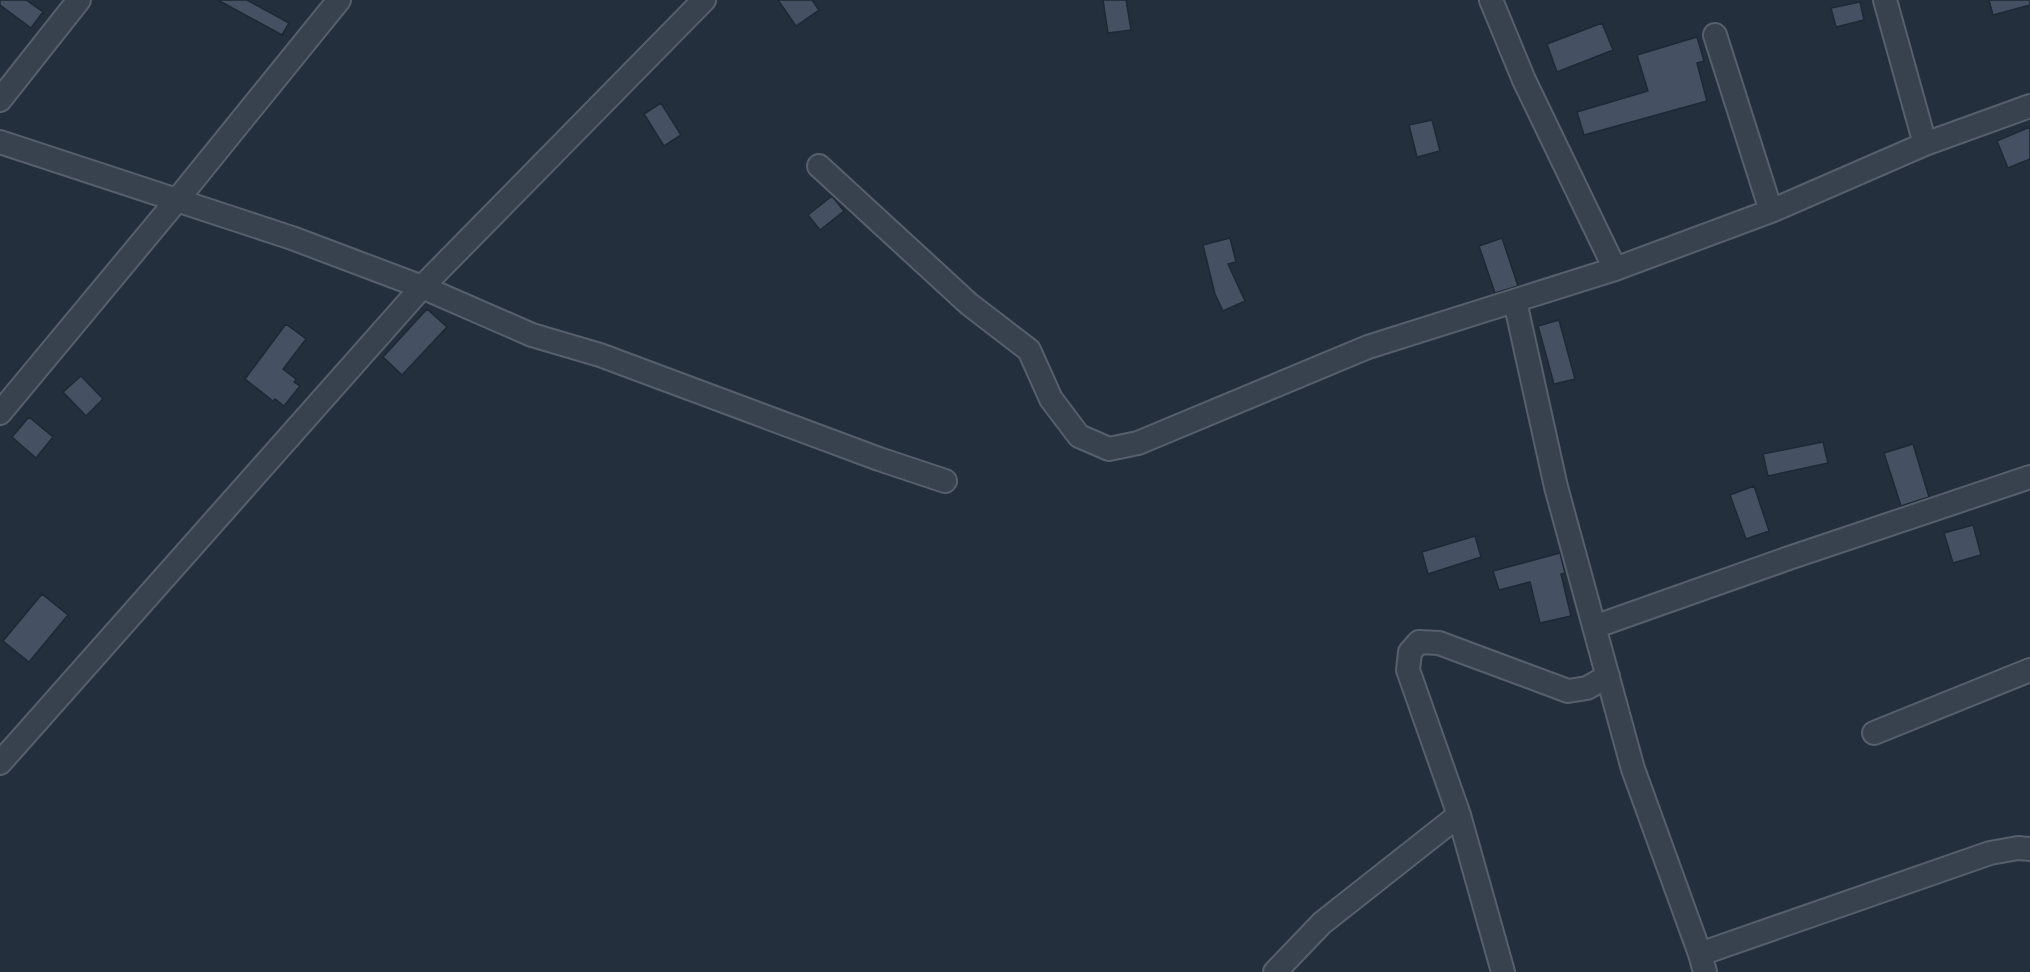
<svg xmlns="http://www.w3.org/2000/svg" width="2030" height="972" font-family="Helvetica,sans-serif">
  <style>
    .building { fill: #455162; stroke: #1f2835; stroke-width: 1.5 }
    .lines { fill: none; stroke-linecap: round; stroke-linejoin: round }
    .minor-casing { stroke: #565f6c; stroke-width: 26 }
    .minor { stroke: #38414e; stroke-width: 22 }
  </style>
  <rect width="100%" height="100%" fill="#242f3e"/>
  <path class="building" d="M0 0H26L43 12 31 28 0 5Z
    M218 0H247L289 23 282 35Z
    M778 0H812L819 10 796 26Z
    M1103 0H1126L1131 30 1108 33Z
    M1989 0H2030V5L1993 15Z
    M1860 2 1864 20 1836 27 1831 8Z
    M1602 23 1613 50 1557 72 1547 44Z
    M1697 37 1704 61 1697 63 1707 101 1584 135 1577 112 1648 91 1637 55Z
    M661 103 681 135 664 146 644 114Z
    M1432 120 1440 151 1417 157 1409 125Z
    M2030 127V159L2008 168 1997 141Z
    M832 196 844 211 820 230 808 215Z
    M1230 238 1236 262 1228 264 1245 301 1223 311 1215 294 1203 245Z
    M1502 238 1518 286 1495 293 1479 246Z
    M427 309 447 327 402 375 383 357Z
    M1559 320 1575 379 1554 384 1538 326Z
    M286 324 306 339 283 369 296 379 294 382 300 386 284 406 275 399 273 401 245 379Z
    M81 376 103 399 86 416 63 392Z
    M29 417 53 437 36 458 12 437Z
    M1823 442 1828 463 1768 476 1763 454Z
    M1913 444 1929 497 1901 506 1884 453Z
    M1754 486 1769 531 1746 539 1730 495Z
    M1973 525 1981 555 1953 563 1944 533Z
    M1475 536 1481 557 1428 574 1422 552Z
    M1560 553 1565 573 1561 574 1571 616 1540 623 1530 582 1499 590 1493 571Z
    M42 594 68 615 29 662 3 641Z"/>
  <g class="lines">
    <defs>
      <path id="minor" d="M1491 0 1524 80 1615 269
        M1885 0 1925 144
        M1715 35 1771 211
        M0 100 79 0
        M0 142 292 238 422 287 532 335 600 355 879 459 945 481
        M819 166 969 304 1029 350 1051 399 1079 436 1109 449 1138 443 1368 347 1615 269 1771 211 1925 144 2030 106
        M1515 301 1556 487 1633 769 1700 954 1705 972
        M0 413 177 200 339 0
        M1594 627 1789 558 2030 477
        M1874 733 2030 670
        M0 763 422 287 704 0
        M1459 815 1503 972
        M1700 954 1990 853 2018 848 2030 849
        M1275 972 1322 923 1459 815 1408 670 1410 652 1419 642 1439 643 1568 691 1587 688 1608 676"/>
    </defs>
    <use href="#minor" class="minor-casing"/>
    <use href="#minor" class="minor"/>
  </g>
</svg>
